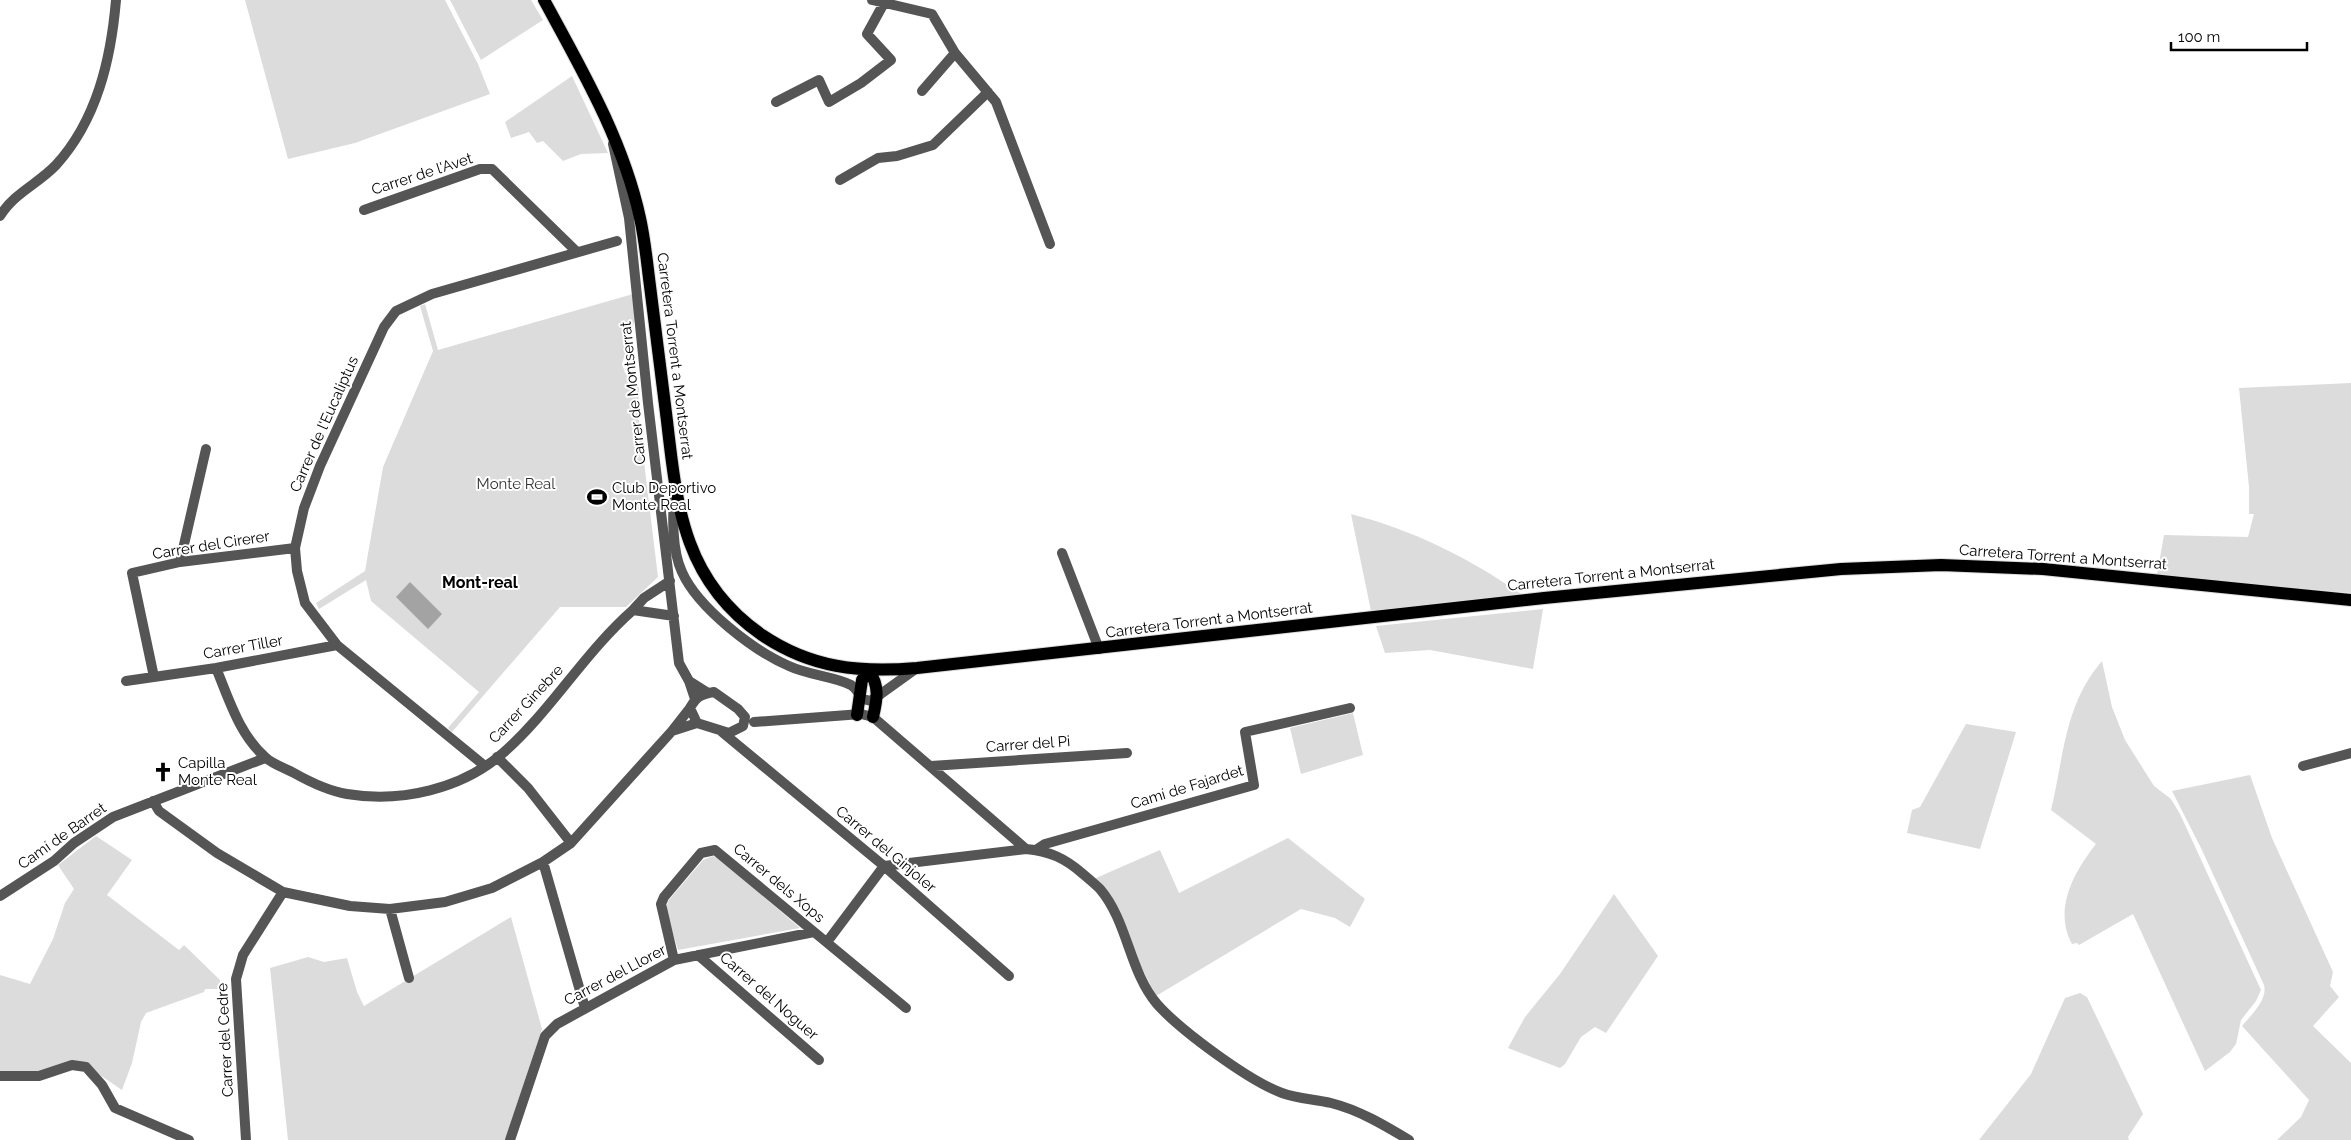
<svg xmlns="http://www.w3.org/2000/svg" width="2351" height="1140" font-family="Raleway,sans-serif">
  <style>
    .green { fill: #dcdcdc }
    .water { fill: #a3a3a3 }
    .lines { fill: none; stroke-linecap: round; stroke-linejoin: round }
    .major-casing { stroke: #dbdbdb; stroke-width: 14 }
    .minor { stroke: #555; stroke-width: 10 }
    .major { stroke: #000; stroke-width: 12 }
    .labels { text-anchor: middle; stroke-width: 4; stroke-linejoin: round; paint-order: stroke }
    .street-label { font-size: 15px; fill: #000; stroke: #fff }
    .park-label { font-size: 15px; fill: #333; stroke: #fff }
    .poi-label { font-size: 15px; fill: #000; stroke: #fff; text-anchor: start }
    .neighbourhood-label { font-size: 16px; font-weight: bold; fill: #000; stroke: #fff }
  </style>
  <rect width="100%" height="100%" fill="#fff"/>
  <path class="green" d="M245 0H445L478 64 490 94 355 143 288 159Z
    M450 0H531L543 20 481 60Z
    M572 76 608 153 581 154 563 161 543 141 537 143 529 132 511 138 505 122Z
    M633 294 640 301 622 364 625 373 639 388 638 412 658 577 626 607H560L452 732 448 728 479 692 371 601 366 580 319 609 316 603 365 571 383 467 433 351 420 306 425 304 438 350Z
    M2351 383V593L2157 575 2164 535 2248 537 2254 514H2249V487L2239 388Z
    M1351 514C1413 530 1469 558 1521 594L1371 611Z
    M1543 609 1533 669 1430 650 1385 653 1376 626Z
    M2102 661 2112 707 2125 740 2154 786 2171 799 2180 814 2261 990 2256 1001 2241 1020 2236 1044 2230 1052 2205 1071 2133 914 2079 945 2077 943 2072 944C2053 909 2074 872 2096 844L2051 810C2064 757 2064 705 2102 661Z
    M1353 713 1363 755 1301 774 1290 728Z
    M1966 724 2016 732 1980 849 1907 833 1912 810 1920 807Z
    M2250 775 2272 838 2333 972 2330 986 2339 997 2313 1026 2351 1063V1140H2277L2301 1117 2309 1100 2242 1026C2251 1015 2268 1000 2264 985L2201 848 2172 791Z
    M96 836 132 860 107 895 179 950 184 945 220 980 219 989H205L204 992 146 1013 141 1022 132 1063 122 1090 91 1069 0 1073V975L30 984 53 939 65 903 74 889 58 865Z
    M1288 838 1365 899 1350 927 1335 918 1301 909 1156 996 1096 878 1160 850 1179 893Z
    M713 856 720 859 800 928 678 950 666 910 668 901 703 860Z
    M1614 894 1658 956 1606 1033 1595 1027 1581 1037 1565 1064 1560 1068 1508 1048 1525 1017 1560 974Z
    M511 917 542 1029 505 1140H288L270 968 308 957 324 962 347 958 357 992 364 1006Z
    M2080 993 2087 997 2143 1114 2128 1137 2129 1140H1979L2031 1074 2065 998Z"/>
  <path class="water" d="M410 582 442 614 428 629 396 597Z"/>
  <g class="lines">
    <defs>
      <path id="major" d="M544 0C582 70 623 140 640 218 645 240 647 263 650 286 656 331 661 376 667 421 677 508 684 581 762 635 811 668 859 673 917 668L1544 598 1841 569 1941 565 2043 569 2351 600
        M869 671C880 686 877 700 873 717
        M857 715 862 680 869 671"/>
    </defs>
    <use href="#major" class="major-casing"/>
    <path class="minor" d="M872 0 932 14 955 53 996 102 1050 244
      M922 91 955 53
      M776 102 819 80 829 102 861 83 891 60 867 34 884 3
      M613 144 629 218 648 403 679 663 689 681
      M840 180 878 158 897 156 933 145 988 92
      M364 210 480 169H492L577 252
      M0 216C14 193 38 184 56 165 97 120 111 59 116 0
      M675 493C672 515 672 551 682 572 698 608 754 651 789 666 808 675 836 677 851 685 856 688 859 695 863 699L871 701 917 668
      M1062 553 1099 649
      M180 562 206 449
      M670 581 644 598 633 610 674 616
      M216 668C229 699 239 734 265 757 272 764 285 768 294 773 310 782 329 791 347 794 401 803 462 789 503 753 551 711 584 653 633 610
      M154 677 132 573 180 562 295 548
      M126 681 216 668 337 645
      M714 692 738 709 745 717 743 726 729 733 697 723 690 708C696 697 701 694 714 692Z
      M695 699 689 681 708 693
      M690 708 672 731 697 723
      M754 722 861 714 873 717 1026 849C1049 851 1065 858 1083 874 1089 879 1095 884 1100 889 1128 922 1129 971 1157 1004 1180 1030 1249 1081 1282 1093 1298 1099 1315 1099 1331 1103 1359 1110 1384 1125 1409 1140
      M722 732 884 866 1009 976
      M497 757 528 788 571 843
      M485 766 337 645 305 603 297 571 295 548 304 508 320 466 384 327 396 311 432 294 617 241
      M931 766 1127 753
      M2303 766 2351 753
      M153 801 159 811 217 853 283 892 350 906 390 909 445 902 492 888 543 862 571 843 672 731
      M1036 850 1045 844 1254 785 1245 732 1350 708
      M543 862 585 1008
      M0 896 54 861 74 843 113 817 265 758
      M390 909 409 978
      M827 942 884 866 1026 849
      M698 955 819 1060
      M674 960 661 904 664 897 701 853 715 850 906 1008
      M0 1076H39L72 1065 86 1067 102 1085 115 1108 189 1140
      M246 1140 236 979 243 955 283 892
      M510 1140 545 1036 557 1024 674 960 814 932"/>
    <use href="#major" class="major"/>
  </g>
  <defs>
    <symbol id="stadium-bare" viewBox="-9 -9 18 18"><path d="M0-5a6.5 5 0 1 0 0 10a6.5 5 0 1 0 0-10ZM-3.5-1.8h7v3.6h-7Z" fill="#000" stroke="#fff" stroke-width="2.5" paint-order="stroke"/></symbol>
    <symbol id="church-bare" viewBox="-9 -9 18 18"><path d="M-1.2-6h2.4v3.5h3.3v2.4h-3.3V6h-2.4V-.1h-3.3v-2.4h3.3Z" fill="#000" stroke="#fff" stroke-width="2.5" paint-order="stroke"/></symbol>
  </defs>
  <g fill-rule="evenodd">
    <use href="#stadium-bare" x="583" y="483" width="28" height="28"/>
    <use href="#church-bare" x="149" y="758" width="28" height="28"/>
  </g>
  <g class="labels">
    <g class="street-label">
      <text transform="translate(422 174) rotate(-18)" y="5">Carrer de l'Avet</text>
      <text transform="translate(675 356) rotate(83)" y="5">Carretera Torrent a Montserrat</text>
      <text transform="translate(633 393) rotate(-96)" y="5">Carrer de Montserrat</text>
      <text transform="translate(324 424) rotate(-66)" y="5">Carrer de l'Eucaliptus</text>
      <text transform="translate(211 545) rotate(-9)" y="5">Carrer del Cirerer</text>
      <text transform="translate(2063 557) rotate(4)" y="5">Carretera Torrent a Montserrat</text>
      <text transform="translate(1611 575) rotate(-6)" y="5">Carretera Torrent a Montserrat</text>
      <text transform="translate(1209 620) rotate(-7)" y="5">Carretera Torrent a Montserrat</text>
      <text transform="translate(243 647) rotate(-10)" y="5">Carrer Tiller</text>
      <text transform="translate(526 704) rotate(-47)" y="5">Carrer Ginebre</text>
      <text transform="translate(1028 744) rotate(-4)" y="5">Carrer del Pi</text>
      <text transform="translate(1187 787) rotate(-17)" y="5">Camí de Fajardet</text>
      <text transform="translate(62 836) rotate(-35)" y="5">Camí de Barret</text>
      <text transform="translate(886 849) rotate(40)" y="5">Carrer del Ginjoler</text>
      <text transform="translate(779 883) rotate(40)" y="5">Carrer dels Xops</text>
      <text transform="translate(615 975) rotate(-28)" y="5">Carrer del Llorer</text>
      <text transform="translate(769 996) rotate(41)" y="5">Carrer del Noguer</text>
      <text transform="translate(225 1040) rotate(-93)" y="5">Carrer del Cedre</text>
    </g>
    <g class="park-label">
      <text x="516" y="489">Monte Real</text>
    </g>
    <g class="poi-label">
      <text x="612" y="493">Club Deportivo<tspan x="612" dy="17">Monte Real</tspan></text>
      <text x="178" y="768">Capilla<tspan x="178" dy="17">Monte Real</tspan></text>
    </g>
    <g class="neighbourhood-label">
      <text x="480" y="588">Mont-real</text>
    </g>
  </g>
  <path d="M2171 42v8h136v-8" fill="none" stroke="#000000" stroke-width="2.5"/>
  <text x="2178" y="42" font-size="15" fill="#000000" stroke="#ffffff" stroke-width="4" paint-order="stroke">100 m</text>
</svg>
